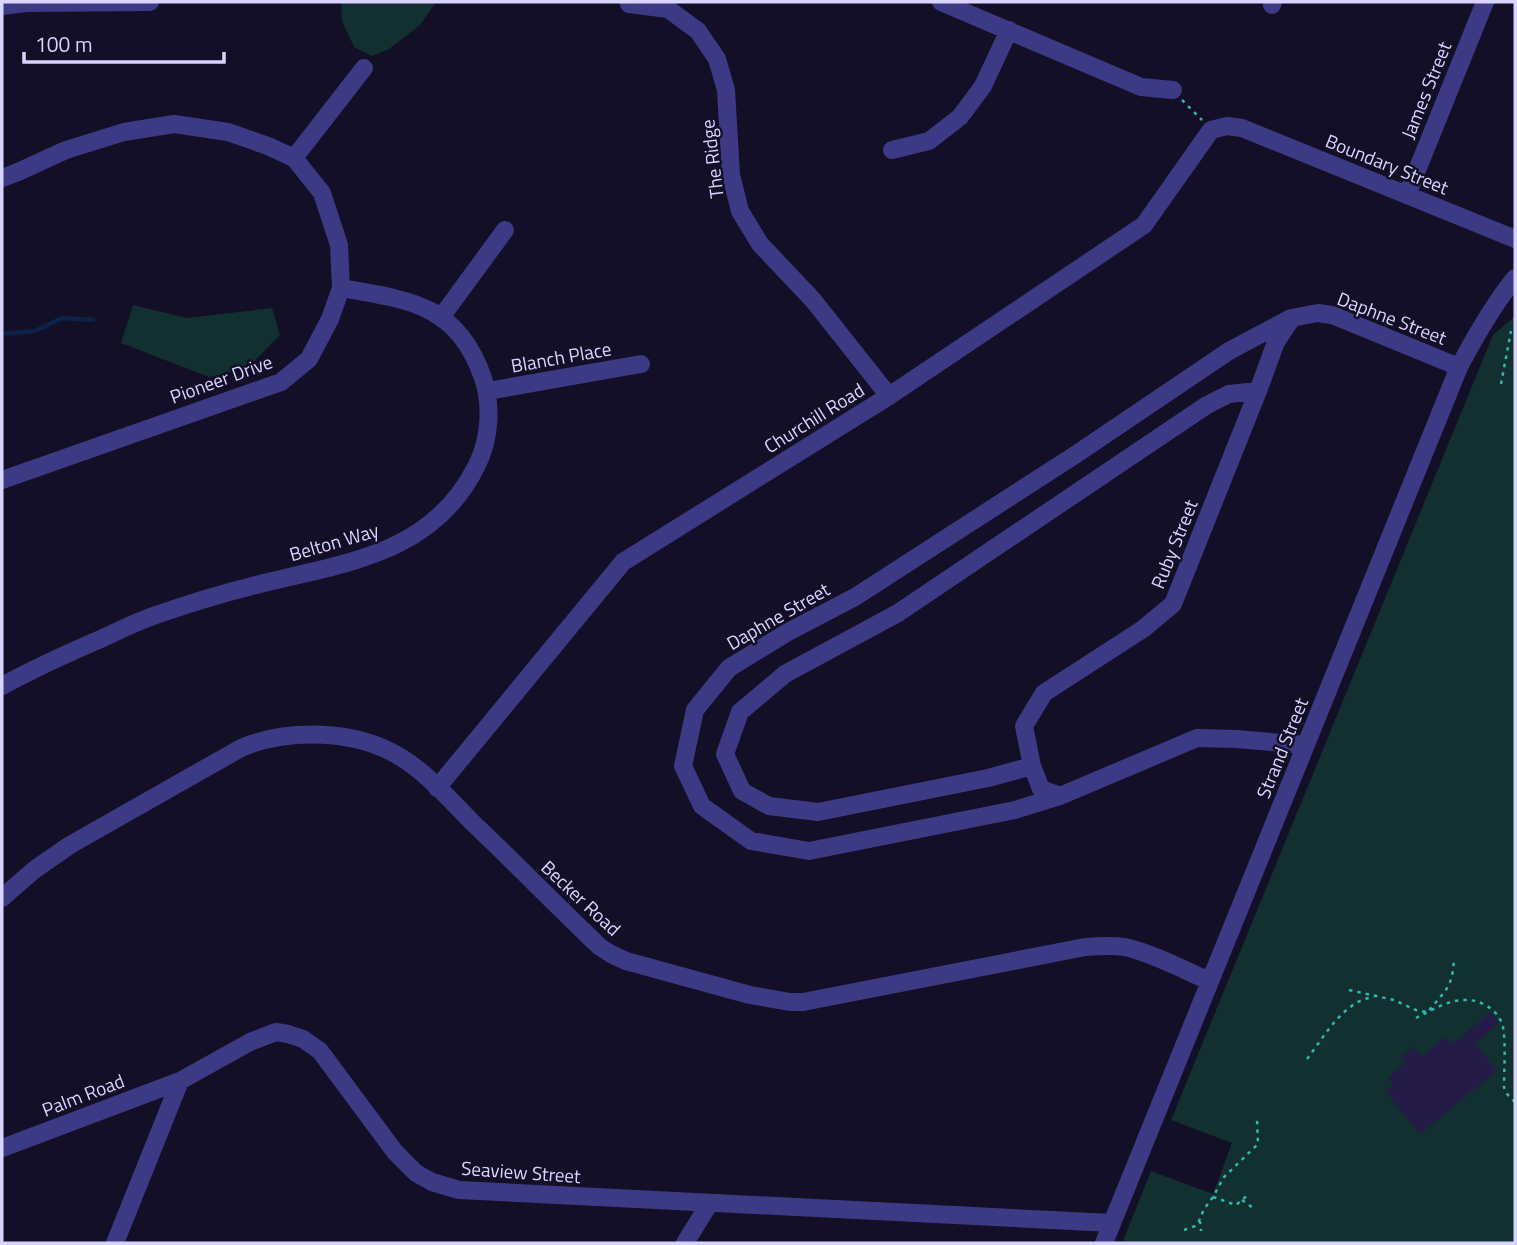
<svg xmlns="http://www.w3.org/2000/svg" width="1517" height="1245" font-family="'Titillium Web',sans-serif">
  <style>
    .green { fill: #12302f }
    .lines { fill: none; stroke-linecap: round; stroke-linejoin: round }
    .stream { stroke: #0c2248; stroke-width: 4.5 }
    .building { fill: #241b47 }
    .path { stroke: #2fb8b0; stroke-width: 2.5; stroke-dasharray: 3.5 5; stroke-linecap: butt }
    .minor { stroke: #3d3a85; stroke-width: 18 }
    .labels { text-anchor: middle; stroke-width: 5; stroke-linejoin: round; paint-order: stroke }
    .street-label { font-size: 19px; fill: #d9d4ff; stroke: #130f26 }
  </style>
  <rect width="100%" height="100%" fill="#130f26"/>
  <path class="green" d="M341 2H436L420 25 389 49 372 56 354 47 342 21Z
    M133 305 187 318 272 308 280 335 247 369 209 377 121 343Z
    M1515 316V1243H1122L1151 1171 1213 1194 1232 1143 1171 1120 1493 335Z"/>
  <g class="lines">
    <path class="stream" d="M2 334 35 331 62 318 93 320"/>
  </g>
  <path class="building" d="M1490 1012 1499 1023 1476 1044 1497 1071 1420 1134 1386 1092 1394 1085 1388 1078 1406 1062 1401 1057 1414 1047 1422 1056 1445 1037 1452 1045Z"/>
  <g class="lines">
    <path class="path" d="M1182 100 1202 120
      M1501 384 1511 331
      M1349 990 1394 1000 1418 1011 1428 1012C1435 1002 1448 991 1451 979 1453 974 1453 967 1454 962
      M1416 1018C1438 1007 1462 991 1487 1006 1494 1010 1501 1018 1503 1027 1506 1045 1504 1069 1504 1087L1506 1093 1515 1102
      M1307 1059C1324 1037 1344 1000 1374 997
      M1213 1197 1236 1205 1249 1194
      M1242 1200 1253 1208
      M1199 1221 1201 1224V1231
      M1184 1230 1195 1226 1199 1221 1204 1209 1213 1197 1224 1177 1258 1144 1257 1120"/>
    <path class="minor" d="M941 2 1141 87 1173 90
      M629 4 668 9 698 31 717 59 726 90 731 175 740 211 760 244 813 300 889 396
      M1272 5 1273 2
      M2 6 26 3 150 2
      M892 150 929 141 960 117 983 86 1009 30
      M294 158 364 68
      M2 178 18 172 66 150 124 132 174 124 228 132 268 146 294 158 322 193 339 245 341 288 330 319 309 359 281 382 2 480
      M1407 195 1485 2
      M442 316 505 230
      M488 391 641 364
      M2 686C35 668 68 653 103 638 120 630 138 621 156 615 193 602 230 591 268 582 352 562 435 551 477 465 490 439 492 405 483 378 457 304 410 300 341 288
      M1306 745 1236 739 1197 738 1060 796 1015 810 809 851 751 841 702 806 683 766 695 710 729 668 788 632 855 597 1075 455 1229 351 1291 318 1318 313 1332 315 1459 367
      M1032 766 988 778 818 812 769 806 742 791 725 754 740 712 785 674 898 613 1207 405 1229 394 1258 391
      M437 788 623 562 889 396 1144 225 1211 130 1227 126 1242 128 1515 239
      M1060 796 1041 789 1032 766 1024 726 1044 693 1143 629 1173 604 1258 391 1276 342 1290 321
      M2 898 34 870 70 845 241 748C283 730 341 730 383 748 419 763 446 796 473 823 516 864 557 906 600 947L611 954 626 961 750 995 790 1002H803L1085 947C1098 946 1112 945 1125 947 1152 953 1184 970 1209 981
      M2 1148 180 1081
      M115 1243 180 1081 250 1042 276 1032 288 1034 303 1039 320 1051 395 1152 416 1173 432 1182 459 1190 1112 1223
      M685 1243 709 1204
      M1104 1243 1459 367C1476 335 1493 305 1515 278"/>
  </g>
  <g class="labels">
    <g class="street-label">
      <text transform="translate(1426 90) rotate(-68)" y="7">James Street</text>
      <text transform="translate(712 159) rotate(-97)" y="7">The Ridge</text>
      <text transform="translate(1387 164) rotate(22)" y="7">Boundary Street</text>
      <text transform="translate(1392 318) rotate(21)" y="7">Daphne Street</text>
      <text transform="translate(561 357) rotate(-10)" y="7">Blanch Place</text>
      <text transform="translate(221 379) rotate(-20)" y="7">Pioneer Drive</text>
      <text transform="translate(814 418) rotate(-32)" y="7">Churchill Road</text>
      <text transform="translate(334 542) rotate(-16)" y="7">Belton Way</text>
      <text transform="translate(1174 544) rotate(-68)" y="7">Ruby Street</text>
      <text transform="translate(778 616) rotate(-30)" y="7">Daphne Street</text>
      <text transform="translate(1282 748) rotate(-68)" y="7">Strand Street</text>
      <text transform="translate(581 898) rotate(43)" y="7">Becker Road</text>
      <text transform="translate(83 1095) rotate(-21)" y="7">Palm Road</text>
      <text transform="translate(521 1172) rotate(4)" y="7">Seaview Street</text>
    </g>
  </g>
  <rect width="1517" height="1245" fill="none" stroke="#d9d4ff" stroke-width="7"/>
  <path d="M24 52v10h200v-10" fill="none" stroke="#d9d4ff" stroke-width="3.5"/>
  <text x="35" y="52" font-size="21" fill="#d9d4ff" stroke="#130f26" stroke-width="5" paint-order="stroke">100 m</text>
</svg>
